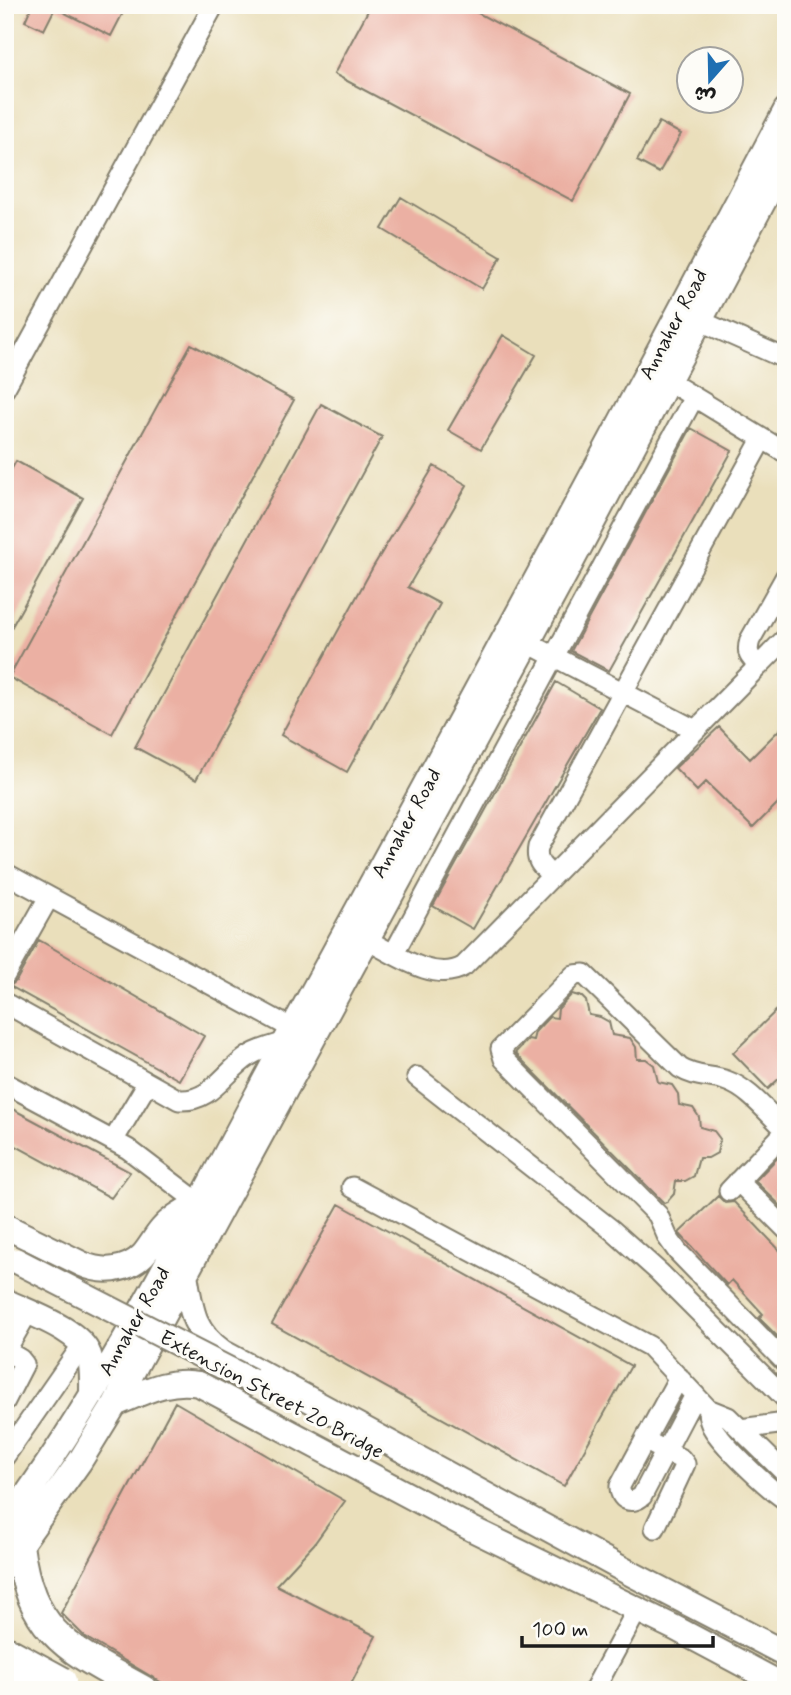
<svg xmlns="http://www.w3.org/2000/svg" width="791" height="1695" font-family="Mynerve,'Playpen Sans Arabic',sans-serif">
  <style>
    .building { fill: #ebb0a3 }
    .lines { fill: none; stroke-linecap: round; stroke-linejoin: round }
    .minor-casing { stroke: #837e6c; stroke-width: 23 }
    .major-casing { stroke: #837e6c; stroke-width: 28 }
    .highway-casing { stroke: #837e6c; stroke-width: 32 }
    .minor { stroke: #fff; stroke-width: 19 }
    .major { stroke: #fff; stroke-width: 24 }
    .highway { stroke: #fff; stroke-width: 28 }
    .major-bridge-casing { stroke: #837e6c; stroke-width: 28; stroke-linecap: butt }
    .highway-bridge-casing { stroke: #837e6c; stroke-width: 32; stroke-linecap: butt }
    .major-bridge { stroke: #fff; stroke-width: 24 }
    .highway-bridge { stroke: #fff; stroke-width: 28 }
    .labels { text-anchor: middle; stroke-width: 6; stroke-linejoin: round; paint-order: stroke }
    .street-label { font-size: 21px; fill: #1c1c1c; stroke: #fdfcf7 }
  </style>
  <rect width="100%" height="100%" fill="#fdfcf7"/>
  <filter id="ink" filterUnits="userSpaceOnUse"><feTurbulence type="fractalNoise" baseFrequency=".0143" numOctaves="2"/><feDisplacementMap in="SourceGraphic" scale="14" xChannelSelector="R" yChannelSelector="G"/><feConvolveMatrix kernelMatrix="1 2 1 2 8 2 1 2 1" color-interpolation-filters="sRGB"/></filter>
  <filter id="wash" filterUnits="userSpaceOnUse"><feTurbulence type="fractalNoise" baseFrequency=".00686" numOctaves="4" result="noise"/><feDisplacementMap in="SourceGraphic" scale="28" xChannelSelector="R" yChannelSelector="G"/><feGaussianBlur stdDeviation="1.57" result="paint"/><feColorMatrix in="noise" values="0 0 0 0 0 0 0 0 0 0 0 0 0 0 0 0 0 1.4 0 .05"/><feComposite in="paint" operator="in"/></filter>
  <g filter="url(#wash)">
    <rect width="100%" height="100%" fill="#eadfbb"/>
    <g id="blocks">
      <path class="building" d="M32 5H127L111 36 55 8 44 30 25 21Z
        M371 5H463L630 94 573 201 334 74Z
        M659 122 681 134 659 173 637 161Z
        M401 197 501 257 482 289 382 229Z
        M503 335 536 355 481 449 448 430Z
        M191 344 294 400 112 734 9 677Z
        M321 404 382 437 196 780 135 747Z
        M691 428 732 451 609 671 571 651Z
        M16 461 83 498 5 639V481Z
        M434 466 467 485 408 587 440 604 347 772 281 735 373 567Z
        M556 682 600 708 473 929 433 906Z
        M786 723V795L753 828 706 782 697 791 675 768 719 727 750 759Z
        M39 940 204 1036 179 1080 10 986 16 981Z
        M572 994 582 997 586 1001 589 1015 600 1017 609 1022 612 1035 630 1038 636 1047 637 1059H646L654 1065 658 1082 672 1085 678 1094 679 1105 693 1108 699 1117 700 1127 714 1131 720 1139 717 1153 708 1158H699L694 1176 685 1181H676L674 1194 667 1202 664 1203 515 1053 528 1039 533 1040 535 1032 549 1017 557 1018 558 1009Z
        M786 1001V1072L768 1089 733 1053Z
        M5 1105 130 1172 111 1198 5 1140Z
        M786 1149V1211L755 1181Z
        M718 1196 725 1203 734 1202 786 1257V1345L759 1318 763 1314 732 1280 727 1285 679 1233Z
        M339 1204 631 1366 564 1486 272 1324Z
        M175 1402 345 1501 314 1544 276 1585 376 1636 348 1690H174L85 1637 61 1613Z"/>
    </g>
  </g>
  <g filter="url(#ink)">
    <use href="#blocks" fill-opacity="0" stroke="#837e6c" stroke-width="2"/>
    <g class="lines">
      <defs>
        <path id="minor" d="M687 315 786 359
          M668 381 786 453
          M5 388 214 5
          M528 643 695 730
          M759 665C749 657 746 653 750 640L786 576
          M5 873 293 1029
          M552 876C543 867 535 862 538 847L762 439
          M367 940C395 954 435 984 464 966L786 638
          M394 953 694 397
          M5 975 49 897
          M5 1003 179 1100C212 1102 224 1072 249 1056 259 1049 274 1046 286 1042
          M417 1077 612 1230 659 1272 786 1399
          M5 1083 128 1149 199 1203
          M786 1130C768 1114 750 1089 727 1081 711 1075 696 1078 680 1068L584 974 574 975 501 1049 504 1059 658 1215 668 1238 678 1252 786 1363
          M113 1141 147 1084
          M738 1181 786 1229
          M352 1187 649 1346 708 1409 728 1417 786 1474
          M729 1191 786 1131
          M5 1352 28 1312
          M679 1377 620 1486C619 1500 632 1505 642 1496L695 1395
          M5 1401 24 1364 20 1359 6 1351
          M708 1409C708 1416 709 1423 714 1430 727 1449 766 1487 786 1500
          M740 1429 786 1423
          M654 1445 681 1459 685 1464 655 1528
          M5 1456 83 1344
          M594 1690 637 1610"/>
        <path id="major" d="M5 1226 82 1264C102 1273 126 1272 143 1255 150 1247 155 1237 162 1229 172 1217 185 1210 198 1204
          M185 1274C191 1309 192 1330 222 1352L626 1571 786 1654
          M5 1301C29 1313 79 1329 89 1355 93 1367 92 1382 92 1395
          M115 1404C142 1393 168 1378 199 1384L472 1529 675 1628 786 1687
          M5 1525C119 1370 202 1195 294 1026 460 722 625 417 786 110
          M5 1566 80 1461 115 1404 571 563 786 159"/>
        <path id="highway" d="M19 1545C31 1636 71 1650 143 1690"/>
      </defs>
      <use href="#minor" class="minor-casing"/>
      <use href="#major" class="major-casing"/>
      <use href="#highway" class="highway-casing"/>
      <use href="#minor" class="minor"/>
      <use href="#major" class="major"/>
      <use href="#highway" class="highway"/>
      <defs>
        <path id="major-bridge" d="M17 1261 251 1381"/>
        <path id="highway-bridge" d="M5 1650 62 1681
          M5 1673 37 1690"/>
      </defs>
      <use href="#major-bridge" class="major-bridge-casing"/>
      <use href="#highway-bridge" class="highway-bridge-casing"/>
      <use href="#major-bridge" class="major-bridge"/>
      <use href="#highway-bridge" class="highway-bridge"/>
    </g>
  </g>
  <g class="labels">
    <g class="street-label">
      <text transform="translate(673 324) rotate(-62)" y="7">Annaher Road</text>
      <text transform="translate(406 823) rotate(-61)" y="7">Annaher Road</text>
      <text transform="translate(134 1321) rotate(-60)" y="7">Annaher Road</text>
      <text transform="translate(272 1394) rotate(28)" y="7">Extension Street 20 Bridge</text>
    </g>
  </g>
  <rect width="791" height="1695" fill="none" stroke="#fdfcf7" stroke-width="28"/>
  <g transform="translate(710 80) rotate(200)"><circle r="33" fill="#fdfcf7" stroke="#a3a29f" stroke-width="2"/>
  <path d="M0-5L12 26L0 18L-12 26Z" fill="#1f6fb2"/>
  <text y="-10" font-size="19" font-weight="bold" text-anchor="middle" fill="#1c1c1c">ش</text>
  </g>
  <path d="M522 1636v10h191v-10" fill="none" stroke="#1c1c1c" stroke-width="3.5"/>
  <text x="532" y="1636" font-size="21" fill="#1c1c1c" stroke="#fdfcf7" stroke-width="5" paint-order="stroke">100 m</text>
</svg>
